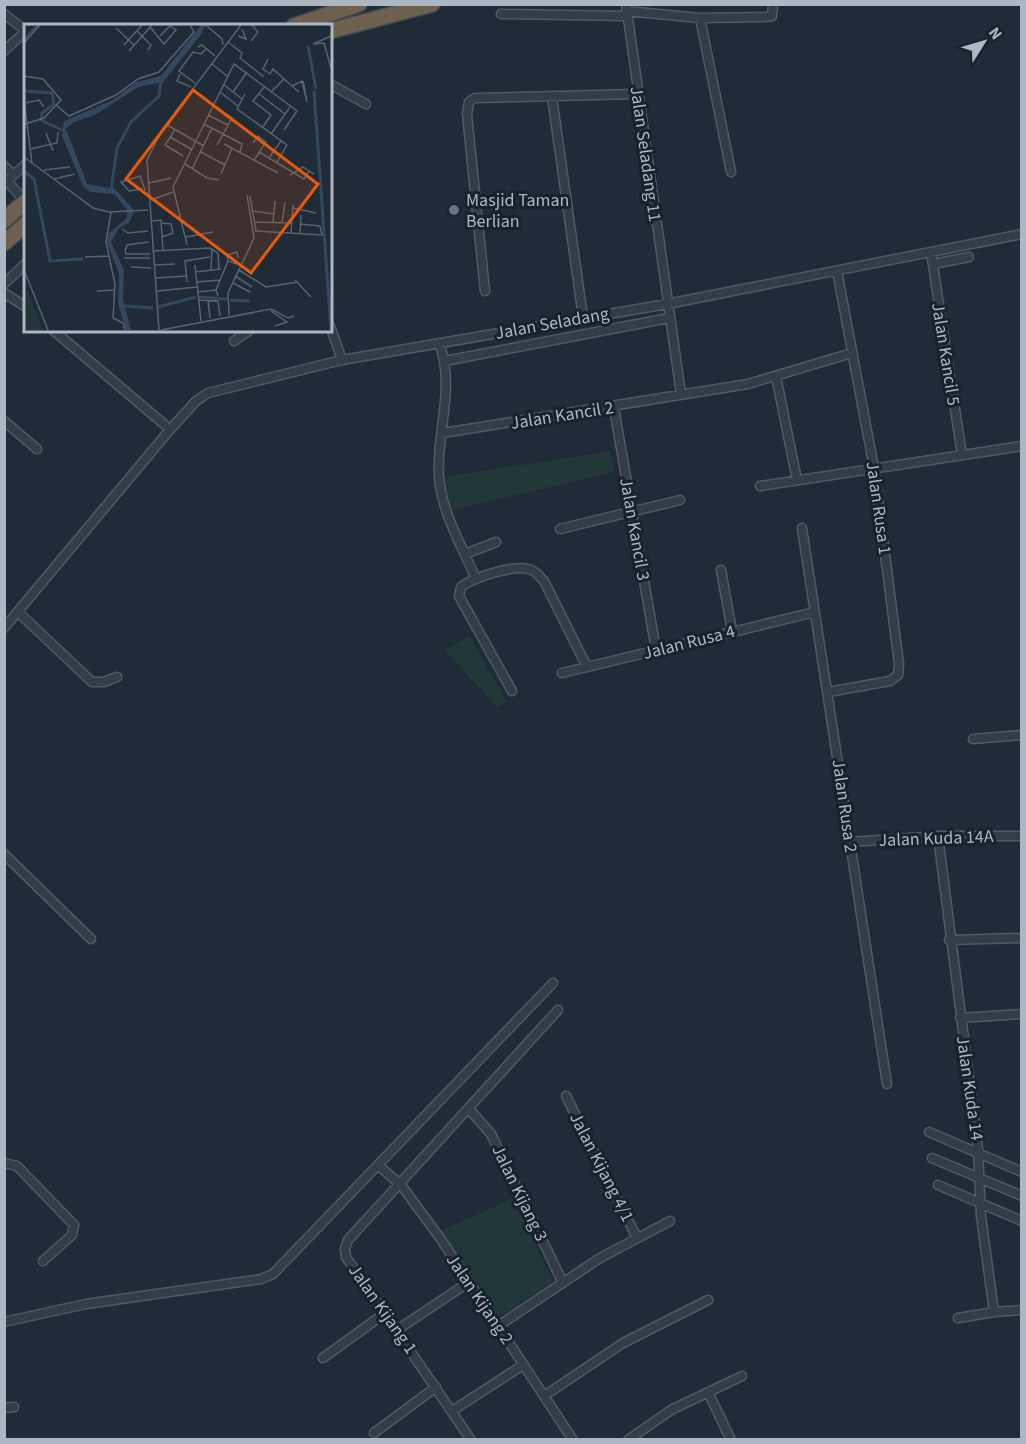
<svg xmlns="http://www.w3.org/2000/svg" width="1026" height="1444" font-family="'Source Sans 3',sans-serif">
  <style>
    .green { fill: #213738 }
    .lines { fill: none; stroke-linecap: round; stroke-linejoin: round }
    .street-casing { stroke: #505a65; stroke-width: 11 }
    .highway-casing { stroke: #3d4752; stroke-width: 18 }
    .street { stroke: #333d47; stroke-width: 8 }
    .highway { stroke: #6e604f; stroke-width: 15 }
    .worship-dot { fill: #6b7280; stroke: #18222c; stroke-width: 2 }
    .labels { text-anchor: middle; stroke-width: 6; stroke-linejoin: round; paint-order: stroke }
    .street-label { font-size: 18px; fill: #adb7c4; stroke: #18222c }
    .poi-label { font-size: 18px; fill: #adb7c4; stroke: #18222c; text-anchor: start }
    .inset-river { fill: none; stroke: #32485f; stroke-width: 3 }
    .inset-road { fill: none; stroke: #58636f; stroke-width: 1.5 }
    .view { fill: #e8590c; fill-opacity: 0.15; stroke: #e8590c; stroke-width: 3 }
    .inset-edge { fill: none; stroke: #adb7c4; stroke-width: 3 }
  </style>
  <rect width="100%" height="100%" fill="#1f2b37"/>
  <path class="green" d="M610 451 614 472 449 511 443 477Z
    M470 636 507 702 497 707 444 650Z
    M514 1198 553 1282 496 1319 440 1231Z"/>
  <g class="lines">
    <defs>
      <path id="street" d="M626 4 681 394
        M626 11 700 18 764 17 772 16 773 4
        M4 14 26 31 4 51
        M501 14 626 16
        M700 18 731 172
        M330 84 366 104
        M552 97 583 317
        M4 166 13 175
        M25 201 7 181 26 164
        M931 252 962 455
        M933 264 969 257
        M4 284 25 264
        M485 291 467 114 469 102 475 98 637 94
        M4 293 26 307
        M330 326 342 360
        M53 330 165 425
        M234 341 250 330
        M439 343C456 388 436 431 439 477 441 511 462 546 475 577
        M445 361 669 318
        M776 376 797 480
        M614 408 656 650
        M4 421 37 449
        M443 433 748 384 852 353
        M760 486 1022 446
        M802 528 887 1084
        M560 529 680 500
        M465 554 496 542
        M721 570 732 631
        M18 612 92 682H104L117 677
        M4 628 168 432 196 401 208 393 342 360 667 304 1022 234
        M562 673 815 612
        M512 691 459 596 461 587C474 577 513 565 529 569 536 571 539 576 544 581L587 667
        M828 692 890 681 898 675 899 664 874 468 837 271
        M973 739 1022 735
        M938 836 978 1148 981 1216 994 1312 1022 1310
        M850 842 938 836H1022
        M4 854 91 939
        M949 940 1022 938
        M960 1018 1022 1014
        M566 1096 637 1238
        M469 1109 491 1134 563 1283
        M929 1132 1022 1172
        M932 1158 1022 1196
        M4 1163 17 1166 74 1225 72 1235 43 1261
        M379 1166 401 1185 440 1238 573 1440
        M938 1185 1022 1221
        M958 1318 994 1312
        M4 1322 86 1304 261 1279 273 1274 553 983
        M498 1326 600 1258 670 1221
        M397 1330 469 1282
        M323 1358 385 1313
        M708 1392 731 1440
        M544 1396 623 1343 708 1300
        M4 1408 14 1407
        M452 1411 523 1365
        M374 1433 436 1387
        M471 1440 346 1257 345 1249 348 1240 558 1010
        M628 1440 671 1410 742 1376"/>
      <path id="highway" d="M294 26 359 4
        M330 31 432 4
        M4 220 26 201
        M4 243 26 224"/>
    </defs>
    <use href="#street" class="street-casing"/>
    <use href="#highway" class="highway-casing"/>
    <use href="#street" class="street"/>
    <use href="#highway" class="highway"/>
  </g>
  <circle class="worship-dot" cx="454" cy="210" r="6"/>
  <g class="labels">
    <g class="street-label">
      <text transform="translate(646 154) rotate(82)" y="6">Jalan Seladang 11</text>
      <text transform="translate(552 323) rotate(-10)" y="6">Jalan Seladang</text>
      <text transform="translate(946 354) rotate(81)" y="6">Jalan Kancil 5</text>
      <text transform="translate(562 415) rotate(-9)" y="6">Jalan Kancil 2</text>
      <text transform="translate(879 508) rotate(82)" y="6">Jalan Rusa 1</text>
      <text transform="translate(635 529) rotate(80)" y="6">Jalan Kancil 3</text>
      <text transform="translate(689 642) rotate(-14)" y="6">Jalan Rusa 4</text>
      <text transform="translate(845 806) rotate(82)" y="6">Jalan Rusa 2</text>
      <text transform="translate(936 838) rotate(-2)" y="6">Jalan Kuda 14A</text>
      <text transform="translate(970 1088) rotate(82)" y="6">Jalan Kuda 14</text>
      <text transform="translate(602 1167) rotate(63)" y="6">Jalan Kijang 4/1</text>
      <text transform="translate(520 1193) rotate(64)" y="6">Jalan Kijang 3</text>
      <text transform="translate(480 1299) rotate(56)" y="6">Jalan Kijang 2</text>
      <text transform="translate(383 1309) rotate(55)" y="6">Jalan Kijang 1</text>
    </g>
    <g class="poi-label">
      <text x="466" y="206">Masjid Taman<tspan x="466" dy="21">Berlian</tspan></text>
    </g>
  </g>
  <g transform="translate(24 24)">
    <rect width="308" height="308" fill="#1f2b37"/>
    <path d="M3 264 6 273 19 306H0Z" fill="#213738"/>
    <path d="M177 1H182L176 12 139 58 114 63 71 91 50 98 42 105 63 160 91 165 110 186 105 199 95 204 87 218 100 246 99 276 107 306H102L94 280 95 250 83 218 85 209 103 194V186L90 170 66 168 59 162 38 112 40 97 89 76 112 58 137 52Z" fill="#32485f"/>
    <path class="inset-river" d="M0 16 14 1M284 22 292 65M0 67 28 69 30 80 18 89 17 96 40 107M290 67 307 306M0 147 10 155 26 237 59 235M87 166 93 124 107 98 135 72 137 56M175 273 203 275M206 276 226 277M100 282 129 284M134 283 172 273"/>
    <path class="inset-road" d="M182 1 198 15 199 21M126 3 140 20 152 6 146 2 136 12M92 4 110 21M113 7 127 21 124 26M214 12 222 15 218 5M307 12 289 20 300 19 307 44M227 17 234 8 228 1M204 18 218 29 216 34 240 53M0 19 16 1M100 21 118 1M174 23 178 21 191 32M105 27 128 1M244 35 239 45 246 50 249 45 260 55 248 67M188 40 203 52M156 50 153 57 167 63M0 52 19 55 37 76 20 94 1 100M260 55 275 68M279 57 283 78M171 59 155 47 169 28 177 30 182 25M199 60 218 75M268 62 278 57 283 78M196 68 214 82M209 68 223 48M221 70 213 85 263 121 253 138M235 70 261 90M0 76 8 139M2 79 15 76 20 83M32 81 45 92 92 71 114 55 135 48 170 8 166 1M184 91 204 101M180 100 218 120 216 128M143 101 180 122M238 104 247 91 229 77 241 62M151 106 141 121 159 132M22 109 29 127M247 110 266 83M146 113 167 125M229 119 234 112 242 118 230 136M200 120 254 149M193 121 208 94 195 85M6 125 33 119 34 108M177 128 201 141M235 128 280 155 285 147 290 150M0 133 69 184 85 188 124 186M245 134 257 117M161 140 183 154 195 156M168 145 188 104M20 146 46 143M197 150 208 124M266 151 279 143 285 147M30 155 51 150M125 159 147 154M118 165 105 167 97 158 116 152 121 166M226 172 232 207 298 211 296 202 276 200M127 176 149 168M269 184 292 189M228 187 250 190M87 188 82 218 91 260 89 294 99 299 101 306M128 197 137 196 139 227M230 198 267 199M249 198 251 177M137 199 147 200 149 209 138 213M258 199 261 178M98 205 104 209 124 207M267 209 269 181M276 209 277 191M162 213 189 208M125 218 103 221 101 227 102 230H126M163 221 149 163 210 40 273 87 260 106M129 227 186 224 194 229 195 245M61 233 85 232M100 234H126M214 234 213 228 203 231 204 237 216 241M131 241 151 240M171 241 177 297M107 243 127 244M0 246 24 306M187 246 188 225M215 246 242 263 274 258M171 248 197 245M211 252 228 263M132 254 162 252M271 256 287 273M163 258 161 237 186 233M173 258 196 256M209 259 226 268M73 267 91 266M133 267 173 263M174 268 192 266M194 272 192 266 204 237M175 276 194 277 196 292M184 276 186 294M247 287 263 298 251 302M205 291 204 269 230 214 223 171M135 306 123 136 138 106 217 1M137 306 247 285 264 294 270 292"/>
    <path class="view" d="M169 66 294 160 227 249 102 155Z"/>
    <rect width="308" height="308" class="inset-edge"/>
  </g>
  <rect width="1026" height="1444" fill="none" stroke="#adb7c4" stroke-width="12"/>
  <g transform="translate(984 42) rotate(53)" stroke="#18222c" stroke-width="4.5" paint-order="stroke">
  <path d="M0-4.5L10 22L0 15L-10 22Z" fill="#adb7c4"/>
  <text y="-9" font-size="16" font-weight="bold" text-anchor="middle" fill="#adb7c4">N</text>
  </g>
</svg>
